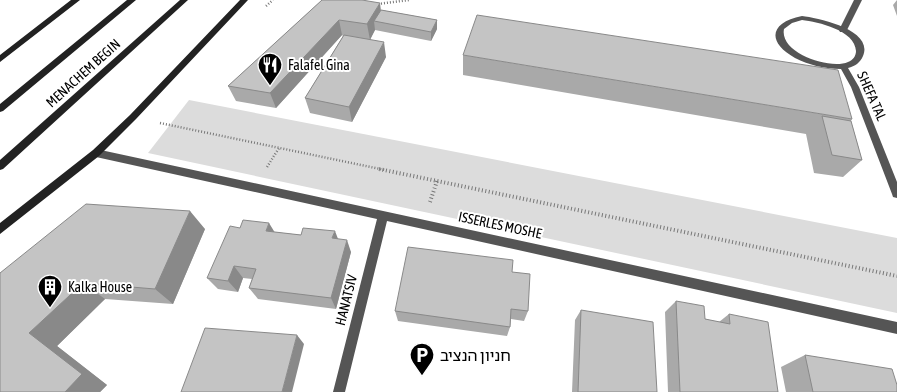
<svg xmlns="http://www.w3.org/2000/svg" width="897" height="392" font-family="'Asap Condensed','Noto Sans Hebrew',sans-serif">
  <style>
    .green { fill: #dcdcdc }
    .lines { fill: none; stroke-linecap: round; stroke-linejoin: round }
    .path-far1 { stroke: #777; stroke-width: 2.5; stroke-dasharray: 1 2; stroke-linecap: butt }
    .path { stroke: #777; stroke-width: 4; stroke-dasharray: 1 2.5; stroke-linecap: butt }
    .lane { fill: #555; fill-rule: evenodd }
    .street { fill: #555; fill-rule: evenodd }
    .secondary { fill: #222; fill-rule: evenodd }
    .wall { fill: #a9a9a9 }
    .shaded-wall { fill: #898989 }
    .building { fill: #c4c4c4; stroke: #898989 }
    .labels { text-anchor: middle; stroke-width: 4; stroke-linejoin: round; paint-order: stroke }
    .poi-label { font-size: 14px; fill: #000; stroke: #fff; text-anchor: start }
    .street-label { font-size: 14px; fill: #000; stroke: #fff }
    .near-poi-label { font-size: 16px; fill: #000; stroke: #fff; text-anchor: start }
  </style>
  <rect width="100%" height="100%" fill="#fff"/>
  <path class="green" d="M189 100 897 238V313L148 153Z"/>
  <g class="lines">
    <path class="path-far1" d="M378 4 409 0
      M266 6 273 0
      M160 123 385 170
      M267 167 279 148"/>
    <path class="path" d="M379 169 897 276
      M430 202 437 181"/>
    <path class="lane" d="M854 0H862L846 32H840L839 30Z"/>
    <path class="street" d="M802 16C819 18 874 30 863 56 860 63 855 66 848 68L859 87 897 182V198L893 197 892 194 851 87 841 69C825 69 809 65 795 58 766 42 770 22 802 16ZM802 20C818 22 855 30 856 51 856 56 853 60 848 62 830 70 779 53 784 29L792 23Z
      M96 149 897 322V334L387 221 345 392H333L377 219 96 157 91 153Z"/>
    <path class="secondary" d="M71 0H80L0 62V55Z
      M127 0H136L3 111 0 112V104Z
      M180 0H188L3 169 0 170V160Z
      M240 0H248L136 119 99 156 0 234V223L93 150 130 115Z"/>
  </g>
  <path class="wall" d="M322 0 381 10 437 20V29L431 41 375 30 370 39 386 57 352 122 310 113 305 98 343 36 342 35 276 108 236 101 228 86Z
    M897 0V16L893 5Z
    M463 55 852 119 851 121 862 160 843 177 814 173 806 134 463 75Z
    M86 204 205 229 173 304 105 299 57 346 107 385 100 392H0Z
    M274 232 338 239 351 252 336 309 258 299 249 288 252 279 243 278 238 292 218 289 207 278Z
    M512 272 528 311 524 321 511 319 510 327 507 336 398 321 395 311Z
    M676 301 705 319 719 322 729 314 778 392H668L665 312Z
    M581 310 657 392H572L575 320Z
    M805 355 897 392H786L781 367Z"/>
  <path class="shaded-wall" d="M380 3 382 19 374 21 375 30 370 40 367 24Z
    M339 20 342 35 276 108 270 93Z
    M437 20V29L431 41V32Z
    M384 42 386 57 352 122 349 107Z
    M190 211 205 229 173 304 155 289Z
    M269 223 277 236 266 231Z
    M335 231 340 244 332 238Z
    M347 240 351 252 336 309 331 298Z
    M234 266 243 278 238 292 228 281Z
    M83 283 105 299 57 346 107 385 100 392H65L29 333Z
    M297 335 304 344 292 392H282Z"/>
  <path class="building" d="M322 0H362L380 3 367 24 339 20 270 93 228 86Z
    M381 10 437 20 431 32 374 21Z
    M477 15 838 70 852 119 463 55Z
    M344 35 384 42 349 107 305 98Z
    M822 116 851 121 862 160 832 155Z
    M86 204 190 211 155 289 83 283 29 333 82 374 65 392H0V273Z
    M243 220 269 223 266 231 301 235 303 228 335 231 332 238 347 240 331 298 249 288 256 269 234 266 228 281 207 278 230 226 240 228Z
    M408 247 513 260 512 272 530 274 528 311 511 309 510 327 395 311Z
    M676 301 704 306 705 319 730 324 729 314 768 322 778 392H680Z
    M581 310 653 322 657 392H578Z
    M205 328 297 335 282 392H181Z
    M805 355 892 369 897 385V392H813Z"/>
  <defs>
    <symbol id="restaurant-pin" viewBox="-11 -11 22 30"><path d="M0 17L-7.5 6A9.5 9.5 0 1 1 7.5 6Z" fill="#000" stroke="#fff"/><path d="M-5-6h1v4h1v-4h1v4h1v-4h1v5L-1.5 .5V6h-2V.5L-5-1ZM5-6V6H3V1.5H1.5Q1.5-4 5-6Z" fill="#fff"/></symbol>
    <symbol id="building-pin" viewBox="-11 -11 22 30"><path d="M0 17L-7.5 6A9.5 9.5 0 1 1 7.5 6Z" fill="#000" stroke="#fff"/><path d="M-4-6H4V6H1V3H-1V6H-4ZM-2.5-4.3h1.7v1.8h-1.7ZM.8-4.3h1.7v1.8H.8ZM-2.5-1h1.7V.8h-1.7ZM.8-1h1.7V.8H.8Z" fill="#fff"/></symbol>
    <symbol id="parking-pin" viewBox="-11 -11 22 30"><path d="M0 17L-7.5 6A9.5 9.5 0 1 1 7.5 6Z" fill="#000" stroke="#fff"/><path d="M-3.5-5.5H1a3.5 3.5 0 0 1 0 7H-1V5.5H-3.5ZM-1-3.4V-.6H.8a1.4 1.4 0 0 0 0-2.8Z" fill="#fff"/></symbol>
  </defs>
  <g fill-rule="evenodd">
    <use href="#restaurant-pin" x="256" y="51" width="28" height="38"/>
    <use href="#building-pin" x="36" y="273" width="28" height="38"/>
    <use href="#parking-pin" x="408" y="341" width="28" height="38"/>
  </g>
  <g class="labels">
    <g class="poi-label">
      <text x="288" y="70">Falafel Gina</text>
      <text x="68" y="292">Kalka House</text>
    </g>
    <g class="street-label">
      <text transform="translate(83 73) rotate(-42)" y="5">MENACHEM BEGIN</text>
      <text transform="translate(872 96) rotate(66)" y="5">SHEFA TAL</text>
      <text transform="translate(500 225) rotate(12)" y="5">ISSERLES MOSHE</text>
      <text transform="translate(346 300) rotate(-76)" y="5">HANATSIV</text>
    </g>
    <g class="near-poi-label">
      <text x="440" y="361">חניון הנציב</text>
    </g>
  </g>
</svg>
